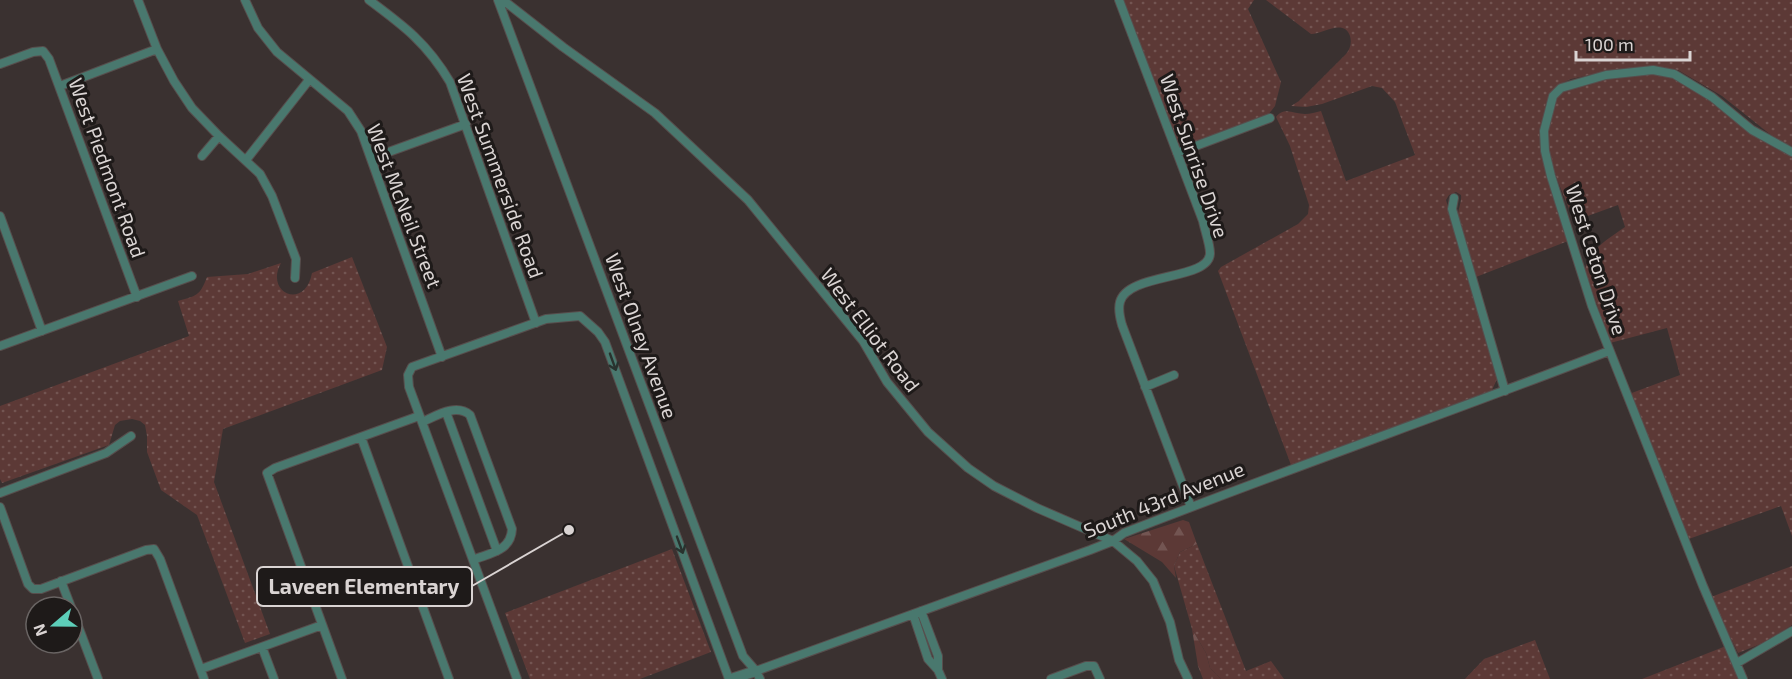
<svg xmlns="http://www.w3.org/2000/svg" width="1792" height="679" font-family="'Exo 2',sans-serif">
  <style>
    .grass { fill: url(#grass-dots) }
    .forest { fill: url(#forest-firs) }
    .lines { fill: none; stroke-linecap: round; stroke-linejoin: round }
    .minor-casing { stroke: #574e4d; stroke-width: 10 }
    .tertiary-casing { stroke: #574e4d; stroke-width: 12 }
    .minor { stroke: #49786e; stroke-width: 8 }
    .tertiary { stroke: #49786e; stroke-width: 10 }
    .oneway { stroke: #29322e }
    .labels { text-anchor: middle; stroke-width: 6; stroke-linejoin: round; paint-order: stroke }
    .street-label { font-size: 20px; fill: #dad4d3; stroke: #1e1a19 }
    .leader { fill: none; stroke: #dad4d3; stroke-width: 2 }
    .callout-dot { fill: #dad4d3; stroke: #1e1a19; stroke-width: 2 }
    .callout { fill: #1e1a19; stroke: #dad4d3; stroke-width: 2 }
    .callout-label { font-size: 21px; text-anchor: middle; font-weight: bold; fill: #dad4d3 }
  </style>
  <defs>
    <pattern id="grass-dots" width="8" height="8" patternUnits="userSpaceOnUse" patternTransform="scale(1.5)"><rect width="8" height="8" fill="#5c3936"/><path d="M2 2h.1M6 6h.1" fill="none" stroke="#735552" stroke-width="1.8" stroke-linecap="round"/></pattern>
    <pattern id="forest-firs" width="22" height="20" patternUnits="userSpaceOnUse" patternTransform="scale(1.5)"><rect width="22" height="20" fill="#5c3936"/><path d="M5 1l3.5 6h-7zM16 11l3.5 6h-7z" fill="#735552"/></pattern>
  </defs>
  <rect width="100%" height="100%" fill="#3a3130"/>
  <path class="grass" d="M1123 0H1254L1248 9 1281 82 1275 106 1268 115 1178 149Z
    M1266 0H1792V146L1776 139 1722 96 1678 70 1655 67 1609 71 1571 79 1558 85 1551 93 1546 103 1541 130 1568 241 1476 277 1458 219C1457 210 1462 203 1461 195L1456 192 1449 195 1446 200 1498 377 1492 390 1291 465 1218 271 1221 267 1298 224 1308 214 1309 205 1290 146 1276 117C1284 106 1294 114 1305 114 1310 114 1316 112 1321 111L1346 181 1415 155 1395 102 1382 88 1372 86 1322 104 1306 107 1291 106 1299 101 1346 54C1350 49 1352 43 1350 36 1344 18 1323 34 1311 34Z
    M1653 72C1690 79 1715 102 1744 126 1759 138 1773 150 1792 155V536L1781 506 1686 540 1629 394 1680 375 1667 328 1610 343 1585 269C1591 248 1608 239 1625 227L1618 205 1574 221C1561 186 1539 149 1550 112 1552 104 1557 97 1561 91L1607 77Z
    M352 257 387 347 382 370 223 429 214 482 270 634 245 643 197 515 161 490 147 452V436L145 425 140 421 132 419 120 421 115 425 109 445 2 483 0 479V406L189 336 178 301C196 296 200 296 207 277L248 274 281 263C264 293 305 311 312 273Z
    M1197 544 1246 671 1271 661 1284 679H1221L1210 668 1206 653 1192 629 1174 566 1180 552Z
    M672 549 711 652 640 679H530L505 613Z
    M1792 566V625L1763 643 1738 653 1711 597Z
    M1535 640 1550 679H1465L1484 659Z
    M1726 646 1739 679H1642Z"/>
  <path class="forest" d="M1183 520 1189 522 1197 544 1180 552 1174 566 1176 578 1162 562 1124 539Z
    M1192 629 1206 653 1210 668 1221 679H1203L1198 666Z"/>
  <g class="lines">
    <defs>
      <path id="minor" d="M138 0 157 49 174 81 192 108 219 136 260 174 272 196 296 259 295 278
        M245 0 258 28 277 52 348 111 361 131 442 357
        M369 0C404 26 427 43 450 82L536 323
        M498 0 743 656 756 671 760 679
        M503 0 563 47 655 113 748 200 863 341 887 382 928 432 968 468 994 486 1037 508 1113 541 1137 561 1153 581 1170 622 1179 660 1188 679
        M1119 0 1203 221C1205 231 1210 244 1210 253 1210 281 1128 272 1120 302 1118 309 1120 318 1122 325L1191 507
        M0 64 33 52 43 51 49 59 137 297
        M60 86 157 49
        M1177 153 1270 118
        M202 156 219 136
        M372 158 466 124
        M246 160 309 80
        M1454 198 1452 209 1505 391
        M0 216 42 331
        M0 346 192 276
        M1145 387 1174 375
        M446 412 497 551
        M422 422C436 416 456 403 470 415L512 529C511 551 490 553 473 560
        M361 437 449 679
        M0 493 106 453 131 436
        M0 507 28 584 33 589H41L146 550 154 549 160 559 204 679
        M61 581 71 607
        M72 610 98 679
        M921 611 938 656V670L942 679
        M913 614 928 659 938 670
        M262 647 274 679
        M1737 663 1792 631
        M201 669 322 625
        M756 671 1090 550 1113 541 1124 533C1285 470 1448 413 1609 351
        M342 679 267 473 275 468 419 416
        M517 679 409 387 408 375 412 367 546 319 580 316 598 332 605 342 729 679
        M1051 679 1086 666H1094L1100 679
        M1743 679 1703 586 1592 306 1551 176 1545 151 1544 131 1553 96 1561 88 1606 75 1653 70 1674 74 1712 97 1752 130 1792 152"/>
      <path id="tertiary" d="M731 679 756 671"/>
    </defs>
    <use href="#minor" class="minor-casing"/>
    <use href="#tertiary" class="tertiary-casing"/>
    <use href="#minor" class="minor"/>
    <use href="#tertiary" class="tertiary"/>
  </g>
  <defs><path id="oneway-shaft" d="M-6 0H5M1.5-3L5.5 0L1.5 3" fill="none" stroke-width="1.6" stroke-linecap="round" stroke-linejoin="round" transform="scale(1.5)"/></defs>
  <g class="oneway">
    <use href="#oneway-shaft" transform="translate(613 362) rotate(70)"/>
    <use href="#oneway-shaft" transform="translate(680 545) rotate(70)"/>
  </g>
  <g class="labels">
    <g class="street-label">
      <text transform="translate(1194 156) rotate(71)" y="7">West Sunrise Drive</text>
      <text transform="translate(107 168) rotate(70)" y="7">West Piedmont Road</text>
      <text transform="translate(500 176) rotate(70)" y="7">West Summerside Road</text>
      <text transform="translate(404 206) rotate(69)" y="7">West McNeil Street</text>
      <text transform="translate(1596 260) rotate(72)" y="7">West Ceton Drive</text>
      <text transform="translate(870 330) rotate(53)" y="7">West Elliot Road</text>
      <text transform="translate(641 336) rotate(70)" y="7">West Olney Avenue</text>
      <text transform="translate(1164 500) rotate(-22)" y="7">South 43rd Avenue</text>
    </g>
  </g>
  <path class="leader" d="M569 530L472 586"/>
  <circle class="callout-dot" cx="569" cy="530" r="6"/>
  <rect class="callout" x="257" y="567" width="215" height="39" rx="6"/>
  <g class="callout-label">
    <text x="364" y="594">Laveen Elementary</text>
  </g>
  <g transform="translate(54 625) rotate(250)"><circle r="28" fill="#1e1a19" stroke="#696463" stroke-width="1.5"/>
  <path d="M0-4.5L10 22L0 15L-10 22Z" fill="#5dceb9"/>
  <text y="-9" font-size="16" font-weight="bold" text-anchor="middle" fill="#dad4d3">N</text>
  </g>
  <path d="M1576 51v9h114v-9" fill="none" stroke="#dad4d3" stroke-width="3"/>
  <text x="1585" y="51" font-size="18" fill="#dad4d3" stroke="#1e1a19" stroke-width="4.5" paint-order="stroke">100 m</text>
</svg>
